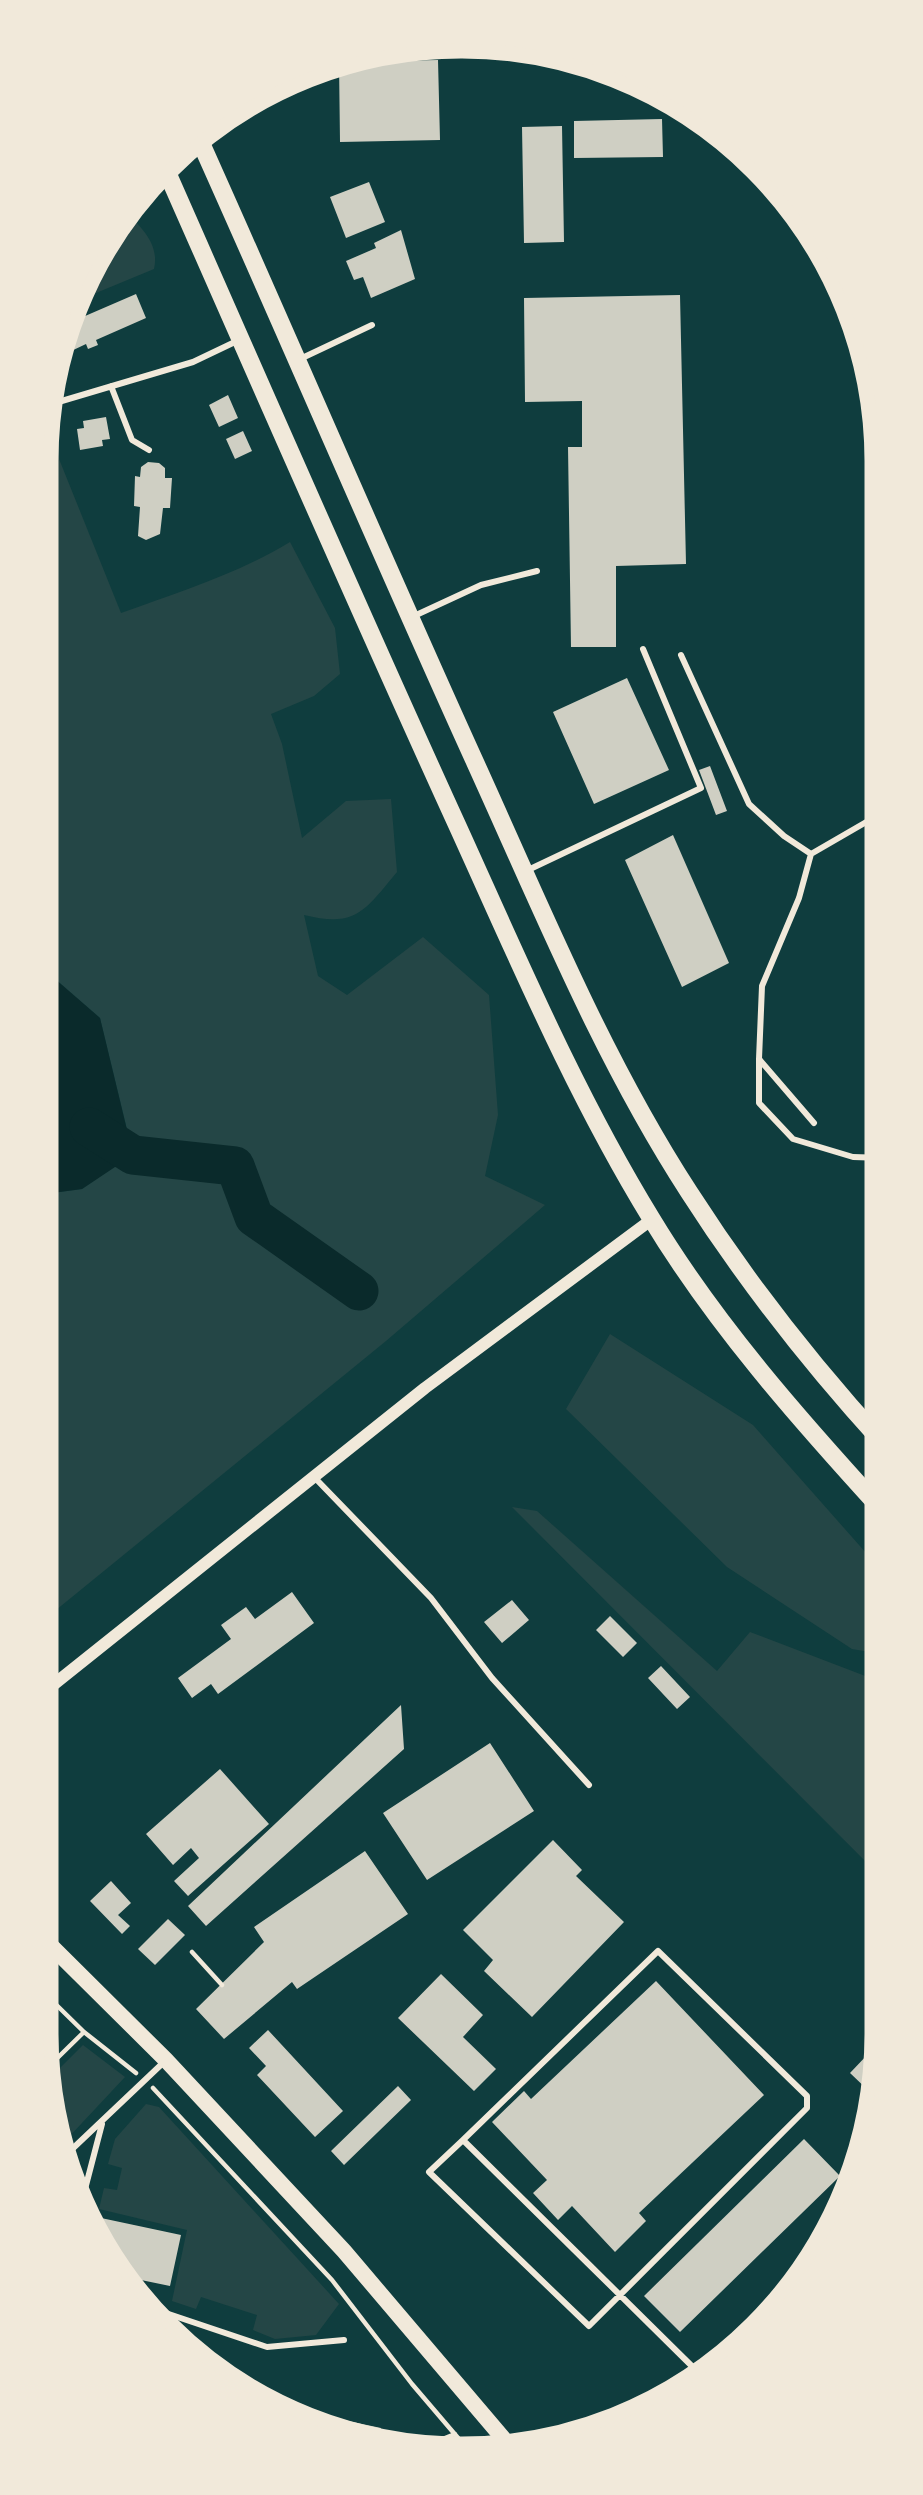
<svg xmlns="http://www.w3.org/2000/svg" width="923" height="2495" font-family="Montserrat,sans-serif">
  <style>
    .green { fill: #244646 }
    .water { fill: #0a2a2b }
    .lines { fill: none; stroke-linecap: round; stroke-linejoin: round }
    .river { stroke: #0a2a2b; stroke-width: 39 }
    .building { fill: #cfcfc3 }
    .path { stroke: #f1e9da; stroke-width: 4.5 }
    .service { stroke: #f1e9da; stroke-width: 6 }
    .minor { stroke: #f1e9da; stroke-width: 12 }
    .tertiary { stroke: #f1e9da; stroke-width: 16 }
    .secondary { stroke: #f1e9da; stroke-width: 18 }
    .rim { fill: none; stroke: #f1e9da; stroke-width: 15 }
  </style>
  <rect width="100%" height="100%" fill="#0f3d3e"/>
  <path class="green" d="M124 209C140 227 160 243 154 269L67 305 113 212Z
    M53 444 121 613C179 592 237 574 290 542L335 628 340 674 314 696 271 714 282 744 302 838 346 801 391 799 397 872C365 910 357 928 304 915L318 976 347 995 423 937 489 995 498 1115 485 1176 545 1205 386 1341 34 1628 37 1195 82 1189 133 1154 100 1018 39 965 44 448Z
    M610 1334 753 1425 882 1571 881 1654 852 1649 727 1567 566 1409Z
    M512 1507 537 1511 717 1671 750 1632 881 1682 880 1876Z
    M83 2045 125 2077 67 2139 44 2120 39 2089Z
    M146 2104 159 2107 339 2304 316 2335 275 2339 253 2330 257 2315 201 2297 196 2309 172 2301 187 2230 99 2209 104 2188 117 2190 122 2168 108 2164 115 2139Z"/>
  <path class="water" d="M39 965 100 1018 133 1155 82 1189 37 1195Z"/>
  <g class="lines">
    <path class="river" d="M89 1127 133 1155 235 1166 254 1217 359 1291"/>
  </g>
  <path class="building" d="M438 60 440 140 340 142 339 62Z
    M662 119 663 157 574 158V121Z
    M562 126 564 242 524 243 522 127Z
    M369 182 385 222 346 238 330 197Z
    M401 230 415 279 371 298 363 277 354 280 346 261 376 248 374 243Z
    M136 294 146 318 96 340 98 345 88 349 86 344 67 353 69 357 45 363V349L55 329Z
    M680 295 686 564 616 566V647H571L568 447H582V401L525 402 524 298Z
    M228 395 238 418 219 427 209 405Z
    M106 417 110 439 102 440 103 446 80 450 77 429 84 428 83 421Z
    M243 431 252 451 235 459 226 439Z
    M148 462 159 463 165 468V478H172L170 508H163L160 534 146 540 138 536 140 507 134 506 135 476 140 477 141 467Z
    M627 678 669 770 594 804 553 712Z
    M710 766 727 811 716 815 699 770Z
    M673 835 729 963 682 987 625 860Z
    M292 1592 314 1623 218 1694 211 1684 192 1698 178 1678 231 1639 221 1625 246 1607 255 1619Z
    M512 1600 529 1620 502 1643 484 1622Z
    M610 1616 637 1643 623 1657 596 1630Z
    M661 1666 690 1697 677 1709 648 1678Z
    M401 1705 404 1749 206 1926 188 1906Z
    M490 1743 534 1811 427 1880 383 1813Z
    M220 1769 269 1824 188 1896 174 1881 199 1858 191 1848 173 1865 146 1834Z
    M553 1840 582 1870 576 1876 624 1922 532 2017 484 1971 493 1960 463 1930Z
    M365 1851 408 1914 297 1989 292 1982 224 2039 196 2009 264 1942 254 1927Z
    M111 1881 131 1903 118 1915 130 1926 122 1934 90 1901Z
    M168 1919 185 1935 155 1965 138 1949Z
    M441 1974 483 2015 463 2037 496 2069 474 2091 398 2018Z
    M656 1981 764 2095 639 2213 646 2221 615 2252 572 2206 558 2220 533 2193 547 2180 492 2122 524 2091 531 2099Z
    M268 2030 343 2111 315 2137 257 2075 266 2066 249 2048Z
    M869 2053 879 2063 878 2121 861 2104 872 2094 850 2073Z
    M398 2086 411 2100 344 2165 331 2151Z
    M804 2139 840 2176 680 2332 644 2296Z
    M87 2215 181 2235 170 2286 112 2274 85 2228Z
    M287 2408 381 2428 376 2451 284 2420Z"/>
  <g class="lines">
    <path class="path" d="M192 1952 222 1985
      M30 1979 84 2032 136 2073
      M37 2078 84 2032
      M153 2088 332 2280 412 2384 476 2459
      M47 2133 60 2145
      M395 2458 455 2434"/>
    <path class="service" d="M300 359 372 325
      M111 386 132 440 149 450
      M55 403 193 362 237 341
      M414 616 481 585 537 571
      M681 655 749 804 784 836 811 854
      M528 870 701 788 643 649
      M759 1059V1103L793 1139 853 1157 884 1158
      M814 1123 759 1059 762 986 799 898 811 854 887 810
      M316 1479 431 1598 492 1678 589 1785
      M463 2140 429 2172 589 2326 807 2108V2096L658 1951 463 2140C545 2221 628 2303 710 2384
      M53 2173 68 2153 165 2061
      M78 2216 102 2124
      M127 2300 267 2347 344 2340"/>
    <path class="minor" d="M33 1701 425 1388 651 1220"/>
    <path class="tertiary" d="M31 1926 166 2060 344 2251 519 2457"/>
    <path class="secondary" d="M196 132C290 341 380 553 475 762 541 907 602 1058 689 1192 746 1281 812 1365 883 1443
      M162 161C260 383 357 606 458 827 518 959 575 1094 651 1218 715 1324 799 1419 882 1510"/>
  </g>
  <path d="M0 0H923V2495H0ZM461 51H462A410 410 0 0 1 872 461V2034A410 410 0 0 1 462 2444H461A410 410 0 0 1 51 2034V461A410 410 0 0 1 461 51Z" fill="#f1e9da" fill-rule="evenodd"/>
  <path class="rim" d="M461 51H462A410 410 0 0 1 872 461V2034A410 410 0 0 1 462 2444H461A410 410 0 0 1 51 2034V461A410 410 0 0 1 461 51Z"/>
</svg>
